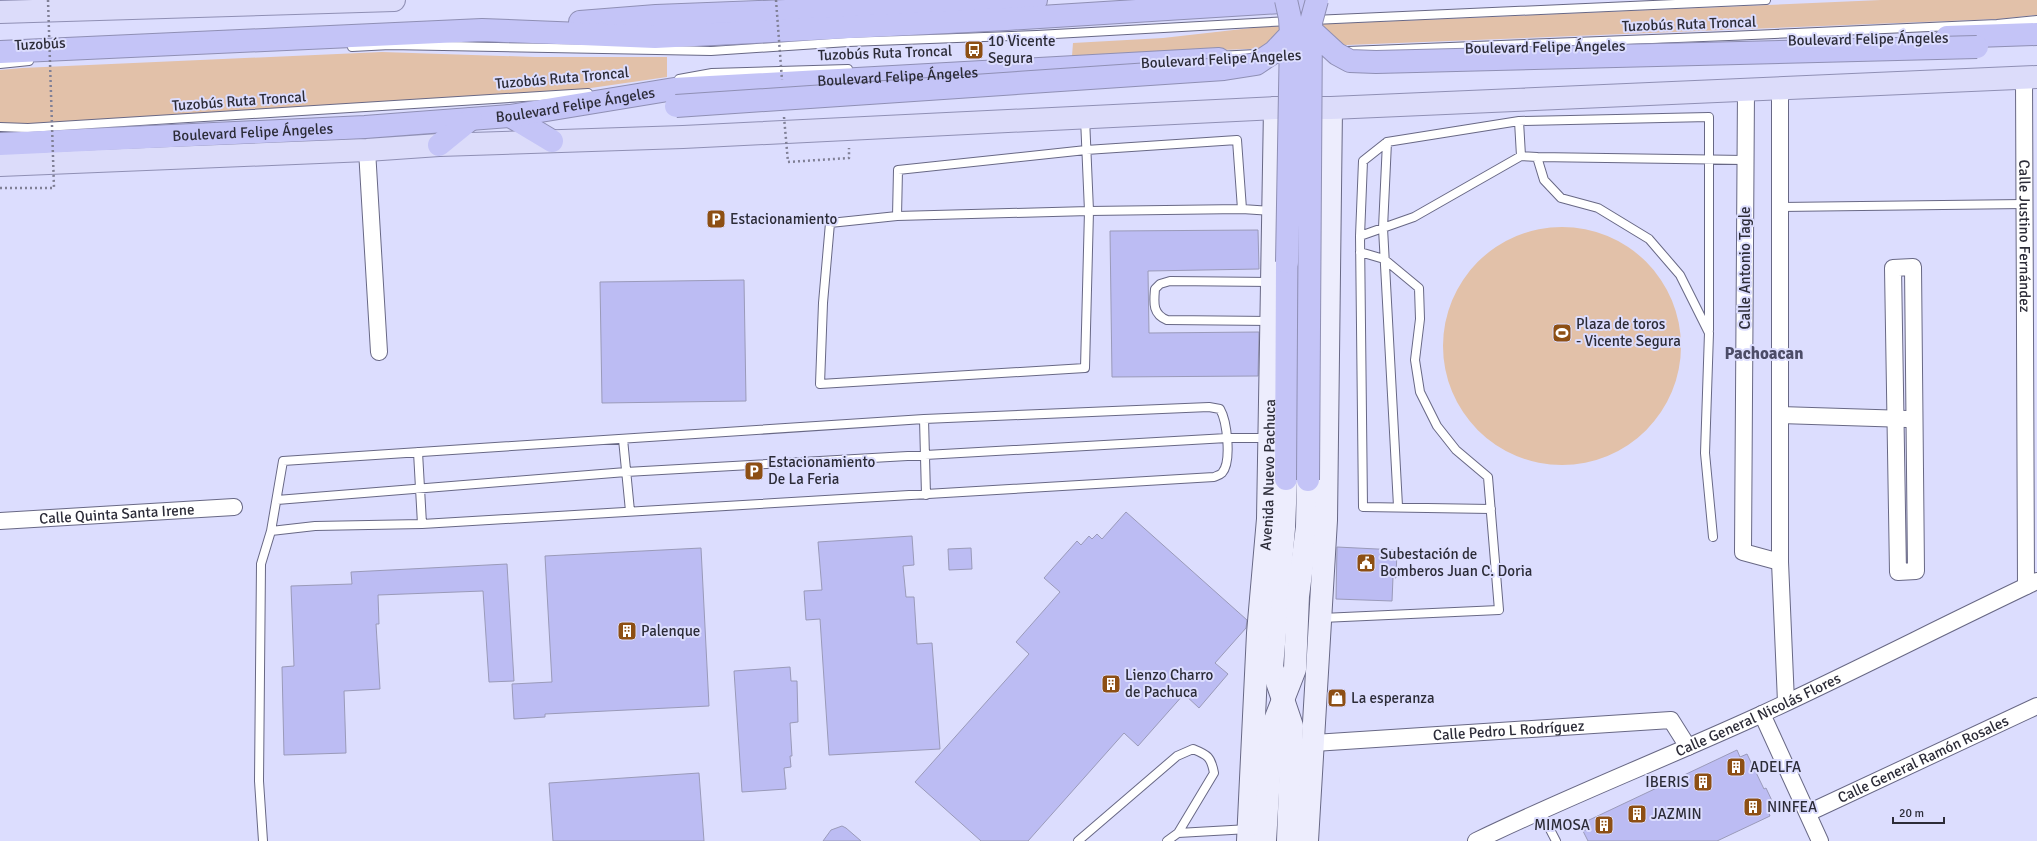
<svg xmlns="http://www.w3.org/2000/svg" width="2037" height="841" font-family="Signika,sans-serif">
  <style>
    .green { fill: #e2c1a9 }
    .building { fill: #bcbcf3; stroke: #9a9ab9 }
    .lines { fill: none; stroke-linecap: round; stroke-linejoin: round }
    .lane-casing { stroke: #686885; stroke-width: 10 }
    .street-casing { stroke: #686885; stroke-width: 18 }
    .secondary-casing { stroke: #686885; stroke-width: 24 }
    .primary-casing { stroke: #8f8fb4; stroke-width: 24 }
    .highway-casing { stroke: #8f8fb4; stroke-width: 24 }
    .path { stroke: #808096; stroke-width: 2.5; stroke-dasharray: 2 3; stroke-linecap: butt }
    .lane { stroke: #fff; stroke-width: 8 }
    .street { stroke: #fff; stroke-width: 16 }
    .secondary { stroke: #ededfd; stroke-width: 22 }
    .primary { stroke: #dcdcfa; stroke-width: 22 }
    .highway { stroke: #c4c4f7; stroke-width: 22 }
    .highway-bridge-casing { stroke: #8f8fb4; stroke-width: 24; stroke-linecap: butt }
    .path-bridge { stroke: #808096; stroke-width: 2.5; stroke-dasharray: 2 3; stroke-linecap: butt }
    .highway-bridge { stroke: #c4c4f7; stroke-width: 22 }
    .labels { text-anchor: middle; stroke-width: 4; stroke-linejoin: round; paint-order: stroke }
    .street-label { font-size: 15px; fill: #2c2c38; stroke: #dcddfe }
    .poi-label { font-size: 15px; fill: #2c2c38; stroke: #dcddfe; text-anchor: start }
    .quarter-label { font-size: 17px; font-weight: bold; fill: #4c4c67; stroke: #dcddfe }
  </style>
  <rect width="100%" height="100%" fill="#dcddfe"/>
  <path class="green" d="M1881 0H2037V15L1999 19 1072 56 1073 43 1163 38 1260 27Z
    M382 52 535 57H667V77L584 89 28 125 0 124V70L22 68Z
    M1443 346a119 119 0 1 1 238 0a119 119 0 1 1-238 0Z"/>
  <path class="building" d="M1258 230 1259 269 1148 271 1149 333 1259 332 1258 376 1112 377 1110 231Z
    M744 280 746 401 602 403 600 282Z
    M1126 512 1247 620 1246 628 1215 663 1228 674 1199 708 1184 694 1138 746 1124 733 1028 841H981L915 782 1029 654 1016 642 1060 592 1044 578 1077 541 1081 545 1089 536 1092 539 1097 534 1102 539Z
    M912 536 914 565 903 566 906 597H914L917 644 932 643 940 749 829 755 820 619 806 620 804 591 822 590 818 542Z
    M1337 547 1397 550 1396 578 1393 577 1392 601 1336 599Z
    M701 548 709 706 545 714V717L514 719 512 684 552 682 545 556Z
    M971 548 972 569 949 570 948 549Z
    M507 564 514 681 489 682 483 591 378 595 379 624H376L380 689 344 691 346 753 284 755 282 667 294 666 291 586 352 584 351 572Z
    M790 667 791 681H797L798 722 790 723 792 756H790L791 767 784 768 786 789 742 792 734 671Z
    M1737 750 1740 757 1747 754 1764 789 1766 788 1774 805 1767 809 1770 816 1717 841H1588L1583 831 1590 828 1587 821Z
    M699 773 704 841H553L549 783Z
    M842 826 846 828 861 841H823L831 830Z"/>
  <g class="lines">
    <defs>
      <path id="lane" d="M1313 20 1766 0
        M352 47 390 45 711 51 848 42 1037 35 1290 21
        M1348 51 1729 36 1997 24 2037 20
        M1218 56 1256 54
        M0 64 29 61
        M679 79 712 73 848 69
        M0 127 28 128 588 93
        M1387 142 1383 228 1398 506
        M1521 156 1519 121 1709 117V330
        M1537 157 1745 160
        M1781 207 2024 204
        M1242 209 1237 140 1086 150 898 170 897 216 830 223 823 303 820 384 1085 368 1089 211 1242 209 1273 211
        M897 216 1089 211 1085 118
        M1360 236 1414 217 1521 156 1537 157 1544 180 1561 198 1598 208 1649 239 1680 275 1709 333 1705 453 1713 537
        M1271 321 1167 320C1152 314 1154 302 1155 289L1160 284 1170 281 1271 282
        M1209 407 1220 409C1227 421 1232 462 1222 473 1220 475 1216 476 1214 477L422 524 315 526 271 531 283 461 924 419Z
        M924 419 926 495
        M623 439 630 511
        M418 452 422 524
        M277 500 626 472 1227 438H1269
        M1491 509 1363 507 1360 236 1363 161 1387 142 1519 121
        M1322 618 1499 610 1488 477 1456 450 1437 426 1420 392 1415 360 1420 319 1419 288 1384 259 1360 252
        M1540 810 1556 841
        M263 841 259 781 261 564 271 531
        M1078 841 1177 756 1193 749C1208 755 1211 757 1214 773L1178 833
        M1167 841 1178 833 1249 829"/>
      <g id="street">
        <path id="s1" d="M2024 78 2026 586"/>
        <path d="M1780 88V562L1786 702"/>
        <path d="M1746 89 1743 552 1780 562"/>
        <path d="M367 150 379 352"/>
        <path d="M1913 267 1916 571 1898 572 1893 268Z"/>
        <path d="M1780 415 1907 419"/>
        <path id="s2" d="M0 521 234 507"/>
        <path d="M1762 714 1820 841"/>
        <path id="s3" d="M1314 743 1671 720 1688 747"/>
        <path id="s4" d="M1808 813 2037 706"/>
        <path id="s5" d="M1476 841C1569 796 1666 758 1760 715 1853 672 1944 625 2037 581"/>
      </g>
      <g id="secondary">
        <path d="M1286 479 1284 528 1272 667 1292 726 1288 841"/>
        <path id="s6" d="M1248 841 1258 633 1268 519 1275 108"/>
        <path d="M1265 841 1272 728 1295 669 1298 596 1307 527 1308 480"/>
        <path d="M1307 841 1326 520 1331 108"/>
      </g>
      <path id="primary" d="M0 12 394 0
        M0 165 367 150 439 145 683 137 1275 108H1331L2037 77"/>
      <g id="highway">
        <path d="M580 22 656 16 1019 2 1036 0"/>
        <path d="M1947 37 2037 34"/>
        <path d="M0 52 482 30 655 37 1007 19 1313 0"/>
        <path d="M510 116 552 141"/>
        <path id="s7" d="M0 144 365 127 510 116 674 89 1219 59"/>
        <path d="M439 145 471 119"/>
        <path d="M1286 479 1287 262"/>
      </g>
    </defs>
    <use href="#lane" class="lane-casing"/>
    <use href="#street" class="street-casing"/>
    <use href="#secondary" class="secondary-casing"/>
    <use href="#primary" class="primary-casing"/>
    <use href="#highway" class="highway-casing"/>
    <path class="path" d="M788 162 849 158V148
      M0 188H54"/>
    <use href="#lane" class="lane"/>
    <use href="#street" class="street"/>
    <use href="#secondary" class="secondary"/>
    <use href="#primary" class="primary"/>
    <use href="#highway" class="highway"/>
    <defs>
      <path id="highway-bridge" d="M1286 0 1290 18 1291 34 1287 262
        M1312 31 1337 54 1350 61 1376 62 1977 47
        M676 106 1224 69 1256 64 1274 52 1291 34
        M1308 480 1311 22 1317 0"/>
    </defs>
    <use href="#highway-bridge" class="highway-bridge-casing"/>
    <path class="path-bridge" d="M48 0 54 188
      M776 0 782 80
      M784 117 788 162"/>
    <use href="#highway-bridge" class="highway-bridge"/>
  </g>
  <defs>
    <symbol id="bus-square" viewBox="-11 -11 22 22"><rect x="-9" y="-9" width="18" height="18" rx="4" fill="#8d4f14" stroke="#dcddfe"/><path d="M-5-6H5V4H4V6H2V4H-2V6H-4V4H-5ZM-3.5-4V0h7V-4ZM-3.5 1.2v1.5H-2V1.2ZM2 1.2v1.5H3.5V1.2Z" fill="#fff"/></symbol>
    <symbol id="parking-square" viewBox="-11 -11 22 22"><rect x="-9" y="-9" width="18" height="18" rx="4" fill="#8d4f14" stroke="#dcddfe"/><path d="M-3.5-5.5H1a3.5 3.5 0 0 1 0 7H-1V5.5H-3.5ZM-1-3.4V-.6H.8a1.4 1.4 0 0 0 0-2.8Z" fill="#fff"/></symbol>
    <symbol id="stadium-square" viewBox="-11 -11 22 22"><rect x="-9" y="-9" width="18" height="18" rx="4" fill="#8d4f14" stroke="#dcddfe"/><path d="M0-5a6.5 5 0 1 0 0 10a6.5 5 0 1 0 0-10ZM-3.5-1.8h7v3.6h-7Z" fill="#fff"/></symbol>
    <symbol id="civic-square" viewBox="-11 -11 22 22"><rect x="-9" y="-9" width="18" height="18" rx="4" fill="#8d4f14" stroke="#dcddfe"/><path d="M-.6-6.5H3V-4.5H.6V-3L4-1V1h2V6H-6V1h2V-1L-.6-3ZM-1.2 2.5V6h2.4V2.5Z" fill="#fff"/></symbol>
    <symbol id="building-square" viewBox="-11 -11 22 22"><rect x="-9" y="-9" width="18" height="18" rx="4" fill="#8d4f14" stroke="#dcddfe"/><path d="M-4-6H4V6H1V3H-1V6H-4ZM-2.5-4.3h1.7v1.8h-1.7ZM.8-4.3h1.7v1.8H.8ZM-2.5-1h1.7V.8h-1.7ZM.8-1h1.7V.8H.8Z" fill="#fff"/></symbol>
    <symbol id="shop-square" viewBox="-11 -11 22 22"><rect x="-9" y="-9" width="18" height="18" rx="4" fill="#8d4f14" stroke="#dcddfe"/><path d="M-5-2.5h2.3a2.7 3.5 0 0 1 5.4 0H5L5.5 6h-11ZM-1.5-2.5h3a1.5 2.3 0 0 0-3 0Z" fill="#fff"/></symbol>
  </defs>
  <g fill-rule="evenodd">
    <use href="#bus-square" x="963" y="39" width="22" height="22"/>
    <use href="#parking-square" x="705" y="208" width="22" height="22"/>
    <use href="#stadium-square" x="1551" y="322" width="22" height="22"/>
    <use href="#parking-square" x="743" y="460" width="22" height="22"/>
    <use href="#civic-square" x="1355" y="552" width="22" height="22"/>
    <use href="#building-square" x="616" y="620" width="22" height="22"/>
    <use href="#building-square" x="1100" y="673" width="22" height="22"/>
    <use href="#shop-square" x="1326" y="687" width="22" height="22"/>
    <use href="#building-square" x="1725" y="756" width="22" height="22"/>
    <use href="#building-square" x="1692" y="771" width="22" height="22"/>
    <use href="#building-square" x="1742" y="796" width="22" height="22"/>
    <use href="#building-square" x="1626" y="803" width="22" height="22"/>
    <use href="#building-square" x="1593" y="814" width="22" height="22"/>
  </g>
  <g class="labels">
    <g class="street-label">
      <text transform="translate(1689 24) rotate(-2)" y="5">Tuzobús Ruta Troncal</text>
      <text transform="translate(1868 39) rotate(-1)" y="5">Boulevard Felipe Ángeles</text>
      <text transform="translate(40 44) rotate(-3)" y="5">Tuzobús</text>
      <text transform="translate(1545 47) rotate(-1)" y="5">Boulevard Felipe Ángeles</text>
      <text transform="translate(885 53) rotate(-2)" y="5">Tuzobús Ruta Troncal</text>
      <text transform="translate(1221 59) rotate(-3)" y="5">Boulevard Felipe Ángeles</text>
      <text dy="5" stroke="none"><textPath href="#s7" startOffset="901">Boulevard Felipe Ángeles</textPath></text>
      <text transform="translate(562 78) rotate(-5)" y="5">Tuzobús Ruta Troncal</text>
      <text transform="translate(239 101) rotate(-4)" y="5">Tuzobús Ruta Troncal</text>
      <text dy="5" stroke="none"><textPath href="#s7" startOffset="577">Boulevard Felipe Ángeles</textPath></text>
      <text dy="5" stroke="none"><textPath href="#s7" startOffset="253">Boulevard Felipe Ángeles</textPath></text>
      <text dy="5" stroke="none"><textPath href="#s1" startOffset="158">Calle Justino Fernández</textPath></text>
      <text transform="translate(1745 268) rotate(-90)" y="5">Calle Antonio Tagle</text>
      <text dy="5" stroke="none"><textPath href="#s6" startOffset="367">Avenida Nuevo Pachuca</textPath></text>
      <text dy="5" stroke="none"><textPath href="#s2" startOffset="117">Calle Quinta Santa Irene</textPath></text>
      <text dy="5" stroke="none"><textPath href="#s5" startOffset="309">Calle General Nicolás Flores</textPath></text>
      <text dy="5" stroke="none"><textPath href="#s3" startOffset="195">Calle Pedro L Rodríguez</textPath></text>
      <text dy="5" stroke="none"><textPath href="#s4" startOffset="127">Calle General Ramón Rosales</textPath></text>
    </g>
    <g class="poi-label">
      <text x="988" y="46">10 Vicente<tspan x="988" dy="17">Segura</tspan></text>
      <text x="730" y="224">Estacionamiento</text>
      <text x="1576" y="329">Plaza de toros<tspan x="1576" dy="17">- Vicente Segura</tspan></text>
      <text x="768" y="467">Estacionamiento<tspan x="768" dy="17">De La Feria</tspan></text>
      <text x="1380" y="559">Subestación de<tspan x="1380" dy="17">Bomberos Juan C. Doria</tspan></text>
      <text x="641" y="636">Palenque</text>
      <text x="1125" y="680">Lienzo Charro<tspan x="1125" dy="17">de Pachuca</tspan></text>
      <text x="1351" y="703">La esperanza</text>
      <text x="1750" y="772">ADELFA</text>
      <text x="1689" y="787" text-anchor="end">IBERIS</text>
      <text x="1767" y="812">NINFEA</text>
      <text x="1651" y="819">JAZMIN</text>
      <text x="1590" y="830" text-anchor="end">MIMOSA</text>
    </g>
    <g class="quarter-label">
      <text x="1764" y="359">Pachoacan</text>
    </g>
  </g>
  <path d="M1893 817v6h51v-6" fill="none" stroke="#2c2c38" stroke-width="2"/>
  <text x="1899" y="817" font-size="12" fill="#2c2c38" stroke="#dcddfe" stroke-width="3" paint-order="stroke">20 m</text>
</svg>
